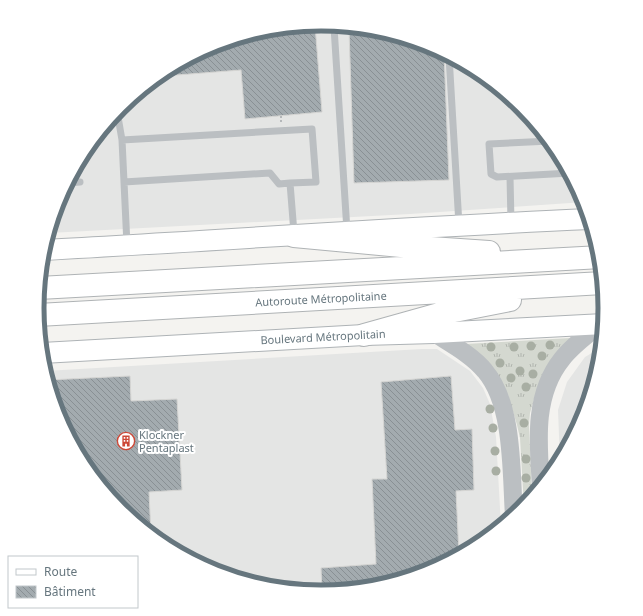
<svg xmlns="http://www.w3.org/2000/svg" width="643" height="616" font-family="'Noto Sans',sans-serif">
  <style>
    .built { fill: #e4e5e4 }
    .grass { fill: url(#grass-tufts) }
    .building { fill: url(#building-back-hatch); stroke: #d5d5d3 }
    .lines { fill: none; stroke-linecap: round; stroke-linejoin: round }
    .secondary-casing { stroke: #aeb3b6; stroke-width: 22 }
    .motorway-casing { stroke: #afb3b5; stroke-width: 24 }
    .path { stroke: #b5b8ba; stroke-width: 2; stroke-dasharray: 2 2; stroke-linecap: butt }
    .service { stroke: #bbbfc2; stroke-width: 7 }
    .tertiary { stroke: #bbbfc2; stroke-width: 18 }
    .secondary { stroke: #fff; stroke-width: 20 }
    .motorway { stroke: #fff; stroke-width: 22 }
    .tree { fill: #a8aea3 }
    .labels { text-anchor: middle; stroke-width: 4; stroke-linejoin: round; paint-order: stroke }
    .street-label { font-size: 11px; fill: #66767e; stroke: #fff }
    .poi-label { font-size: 11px; fill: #66767e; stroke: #fff; text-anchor: start }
    .rim { fill: none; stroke: #66767e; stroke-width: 5 }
  </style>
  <defs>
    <pattern id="grass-tufts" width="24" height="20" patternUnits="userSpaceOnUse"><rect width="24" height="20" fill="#d4d8d0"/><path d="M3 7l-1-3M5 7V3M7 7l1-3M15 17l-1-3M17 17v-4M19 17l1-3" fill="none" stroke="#b0b4ae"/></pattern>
    <pattern id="building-back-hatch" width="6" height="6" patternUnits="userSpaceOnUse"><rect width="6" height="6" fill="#a3abaf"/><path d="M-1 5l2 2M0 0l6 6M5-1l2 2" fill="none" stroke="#899094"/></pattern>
  </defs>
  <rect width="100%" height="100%" fill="#f4f3f0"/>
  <path class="built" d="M322 24 377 30 430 46 479 72 522 107 558 150 585 202 410 214 49 233 59 199 85 150 121 107 164 72 213 46 266 29Z
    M602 347 600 364 584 417 560 461 558 410 567 382 585 357Z
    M422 349H437L470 371 483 388 490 404 496 437 501 526 479 544 430 570 377 587 321 592 266 586 213 570 164 544 121 509 85 466 59 416 45 371Z"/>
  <path class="grass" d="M570 338 534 399 530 413 529 424 532 497 524 507 520 438 517 425 508 395 465 344Z"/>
  <path class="building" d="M315 25 322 112 245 119 241 70 164 76V72L213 46 266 29Z
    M349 29 377 30 430 46 444 53 449 180 354 183Z
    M130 376 131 401 177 399 182 490 149 492 151 534 121 509 85 466 59 416 48 380Z
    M451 376 455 430 472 429 474 490 456 491 459 555 430 570 377 587 322 592 321 568 376 564 372 479H387L381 382Z"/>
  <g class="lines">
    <defs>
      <path id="secondary" d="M44 250C226 240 408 227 590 219
        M42 353 364 335 434 333 604 324"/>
      <path id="motorway" d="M294 236 401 246 489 252
        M39 288 601 257
        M38 315 603 283
        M364 335 439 314 510 300"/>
    </defs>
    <use href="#secondary" class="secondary-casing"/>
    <use href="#motorway" class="motorway-casing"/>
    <path class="path" d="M281 116V123"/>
    <path class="service" d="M336 25 334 27 347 231
      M449 56 459 225
      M117 111 122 140
      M550 141 489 144 491 174 497 177 570 173
      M510 177 511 222
      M124 182 270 173 279 184 290 183
      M68 183 80 182
      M127 245 122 140 312 129 316 182 290 183 294 233"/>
    <path class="tertiary" d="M434 333C451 344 472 355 485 371 514 405 511 473 514 516
      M541 486C538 443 533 395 562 359 573 345 587 335 601 324"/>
    <use href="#secondary" class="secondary"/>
    <use href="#motorway" class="motorway"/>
  </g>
  <g class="tree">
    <circle cx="550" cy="345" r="4.5"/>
    <circle cx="531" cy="346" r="4.5"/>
    <circle cx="491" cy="347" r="4.5"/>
    <circle cx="514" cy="347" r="4.5"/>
    <circle cx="542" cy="356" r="4.5"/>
    <circle cx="500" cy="363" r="4.5"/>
    <circle cx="520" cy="371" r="4.5"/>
    <circle cx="533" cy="374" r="4.5"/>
    <circle cx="511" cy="378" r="4.5"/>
    <circle cx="526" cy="387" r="4.5"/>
    <circle cx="490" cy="409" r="4.5"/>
    <circle cx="524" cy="423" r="4.5"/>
    <circle cx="493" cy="428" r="4.5"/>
    <circle cx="495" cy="451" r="4.5"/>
    <circle cx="526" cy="459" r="4.5"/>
    <circle cx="496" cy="471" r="4.5"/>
    <circle cx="526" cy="478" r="4.5"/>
  </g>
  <defs>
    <symbol id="building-ring" viewBox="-11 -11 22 22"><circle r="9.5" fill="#fff" stroke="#cd4837" stroke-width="1.5"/><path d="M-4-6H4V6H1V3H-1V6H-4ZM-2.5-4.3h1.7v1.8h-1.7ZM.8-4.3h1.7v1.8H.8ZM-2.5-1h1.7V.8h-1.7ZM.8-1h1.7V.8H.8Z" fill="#cd4837"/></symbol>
  </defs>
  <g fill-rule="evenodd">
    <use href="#building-ring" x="116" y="431" width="20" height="20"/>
  </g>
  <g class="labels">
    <g class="street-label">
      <text transform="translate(321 299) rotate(-3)" y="4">Autoroute Métropolitaine</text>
      <text transform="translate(323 337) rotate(-3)" y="4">Boulevard Métropolitain</text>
    </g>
    <g class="poi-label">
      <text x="139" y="439">Klockner<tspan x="139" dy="13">Pentaplast</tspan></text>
    </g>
  </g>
  <path d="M0 0H643V616H0ZM44 308a277 277 0 1 1 554 0a277 277 0 1 1-554 0Z" fill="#fff" fill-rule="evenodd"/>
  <path class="rim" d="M44 308a277 277 0 1 1 554 0a277 277 0 1 1-554 0Z"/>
  <rect x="8" y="556" width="130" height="52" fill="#ffffff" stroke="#c2c8cb"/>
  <rect x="16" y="569" width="20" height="6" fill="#ffffff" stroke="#c2c8cb"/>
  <text x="44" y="576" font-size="12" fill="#66767e">Route</text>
  <rect x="16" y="586" width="20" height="12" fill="url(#building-back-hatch)" stroke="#c2c8cb"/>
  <text x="44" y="596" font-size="12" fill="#66767e">Bâtiment</text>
</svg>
